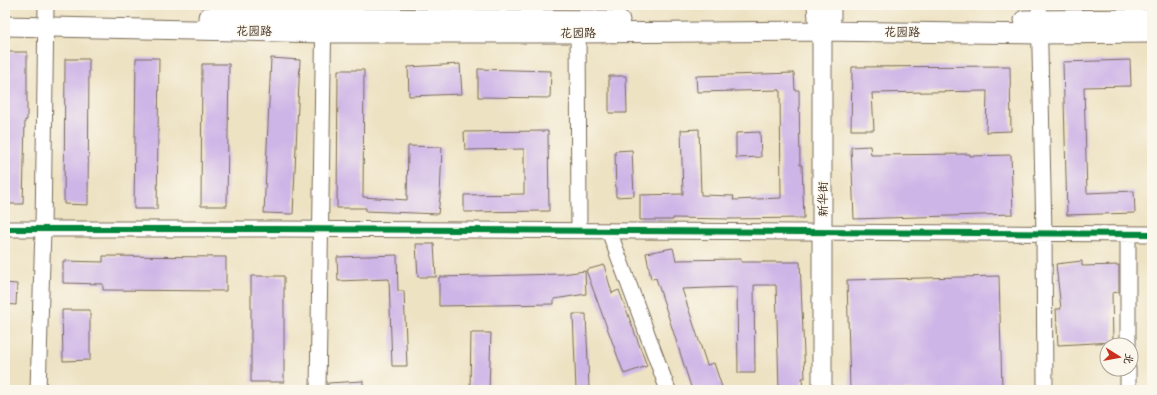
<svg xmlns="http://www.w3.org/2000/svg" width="1157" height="395" font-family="'Shantell Sans','LXGW WenKai TC',sans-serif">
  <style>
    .building { fill: #ceb5e7 }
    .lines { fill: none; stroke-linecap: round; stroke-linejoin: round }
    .minor-casing { stroke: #796a57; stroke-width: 17 }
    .major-casing { stroke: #796a57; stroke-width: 21 }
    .minor { stroke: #fff; stroke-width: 15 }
    .major { stroke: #fff; stroke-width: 19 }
    .cycleway-casing { stroke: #fbf7ec; stroke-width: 8 }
    .cycleway { stroke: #00873e; stroke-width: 6 }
    .labels { text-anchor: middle; stroke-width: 3; stroke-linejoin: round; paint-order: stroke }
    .street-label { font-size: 12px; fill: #3b2a1e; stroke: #fbf7ec }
  </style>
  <rect width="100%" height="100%" fill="#fbf7ec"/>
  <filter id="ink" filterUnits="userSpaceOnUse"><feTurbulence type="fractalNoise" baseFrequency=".025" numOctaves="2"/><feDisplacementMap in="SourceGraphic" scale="8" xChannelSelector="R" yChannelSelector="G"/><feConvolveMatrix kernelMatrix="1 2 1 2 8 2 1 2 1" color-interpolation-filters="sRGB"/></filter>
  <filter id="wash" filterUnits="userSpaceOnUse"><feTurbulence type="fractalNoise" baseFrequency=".012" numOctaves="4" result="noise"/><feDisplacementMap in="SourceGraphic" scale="16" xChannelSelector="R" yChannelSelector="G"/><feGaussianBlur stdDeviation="0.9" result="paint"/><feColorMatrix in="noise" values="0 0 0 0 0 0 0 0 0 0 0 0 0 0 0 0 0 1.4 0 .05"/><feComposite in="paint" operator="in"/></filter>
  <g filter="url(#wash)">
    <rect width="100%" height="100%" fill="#ede2c2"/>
    <g id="blocks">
      <path class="building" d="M5 52H27V120H25L23 204H5Z
        M136 58H159L157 209H134Z
        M271 58 300 60 293 214 264 213Z
        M65 59H89L88 205 64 204Z
        M1130 60 1131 86 1084 87 1087 193 1134 191 1135 213 1067 215 1063 62Z
        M202 64H229L227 206H201Z
        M460 64 462 94 409 96 408 67Z
        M1010 66 1011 131 986 132 987 91 872 93 874 130H851L852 67Z
        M478 69 551 71 550 98 478 97Z
        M338 70H364L363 197 407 200 408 146 442 147 440 197 438 214 366 211V208H337Z
        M794 73 795 90H799L800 165H802L804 218 729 219 673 218V220H640V195L683 194 681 130 699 129 701 195 734 196 733 200 781 198 780 90 697 92 696 76Z
        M609 76H626L627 113H609Z
        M548 131 549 211 464 212V195L524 194V149L465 150 464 132Z
        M760 132 761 157 736 158V133Z
        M870 146 871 155 970 154V156L1011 155 1013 214 854 219 851 147Z
        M632 150 634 196 616 197 615 151Z
        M416 244H434L436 277H418Z
        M673 248 676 260 741 259V262H800L805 378H802L803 390H779L776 285H754L755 373H738L737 287 682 289 707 365 714 363 723 390H692L656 278 651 279 646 253Z
        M397 255 398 291H404L407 366H392L389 279 338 281 337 257Z
        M103 256 226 257V291L103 290V284L63 283V261L103 262Z
        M1082 261V266L1119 265V292L1112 293 1113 342 1058 345 1056 309H1061L1056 264Z
        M604 265 612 293 619 290 647 366 624 374 586 270Z
        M585 271 586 294 554 299V304L439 306V277L562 274Z
        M251 276H284V382H251Z
        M999 276 1002 390H850L847 280Z
        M5 283 17 284 16 305 5 304Z
        M62 310H90V360L63 361Z
        M573 314H586L589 387 581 390H576Z
        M471 333H491L489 390H470Z
        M363 381V390H328V383Z"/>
    </g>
  </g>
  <g filter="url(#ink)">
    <use href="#blocks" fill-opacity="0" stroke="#796a57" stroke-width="1"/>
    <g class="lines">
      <defs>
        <path id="minor" d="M1039 5 1044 234 1045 390
          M578 23 579 230
          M5 229H276L1152 234
          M609 231 668 390
          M1128 234V345
          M1128 369V390
          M38 390 43 230 46 5
          M318 390 324 5"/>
        <path id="major" d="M817 5 818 19 822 31V390
          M208 17 620 20
          M1024 20 1152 19
          M5 26 324 33H578L822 31 1039 34 1152 33
          M822 31 831 19V5"/>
      </defs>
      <use href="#minor" class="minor-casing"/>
      <use href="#major" class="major-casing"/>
      <use href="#minor" class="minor"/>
      <use href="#major" class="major"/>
      <defs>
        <path id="cycleway" d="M5 229H276L1152 234"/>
      </defs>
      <use href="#cycleway" class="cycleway-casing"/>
      <use href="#cycleway" class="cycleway"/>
    </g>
  </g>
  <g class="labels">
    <g class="street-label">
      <text transform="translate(254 31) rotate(1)" y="4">花园路</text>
      <text transform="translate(902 32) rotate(1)" y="4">花园路</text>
      <text x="578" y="37">花园路</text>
      <text transform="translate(823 199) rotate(-90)" y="4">新华街</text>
    </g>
  </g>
  <rect width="1157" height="395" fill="none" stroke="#fbf7ec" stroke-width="20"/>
  <g transform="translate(1119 357) rotate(101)"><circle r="19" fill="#fbf7ec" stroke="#aea59a"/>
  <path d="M0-3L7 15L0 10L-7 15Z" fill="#c8321e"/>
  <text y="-6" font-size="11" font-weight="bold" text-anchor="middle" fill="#3b2a1e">北</text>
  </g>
</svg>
